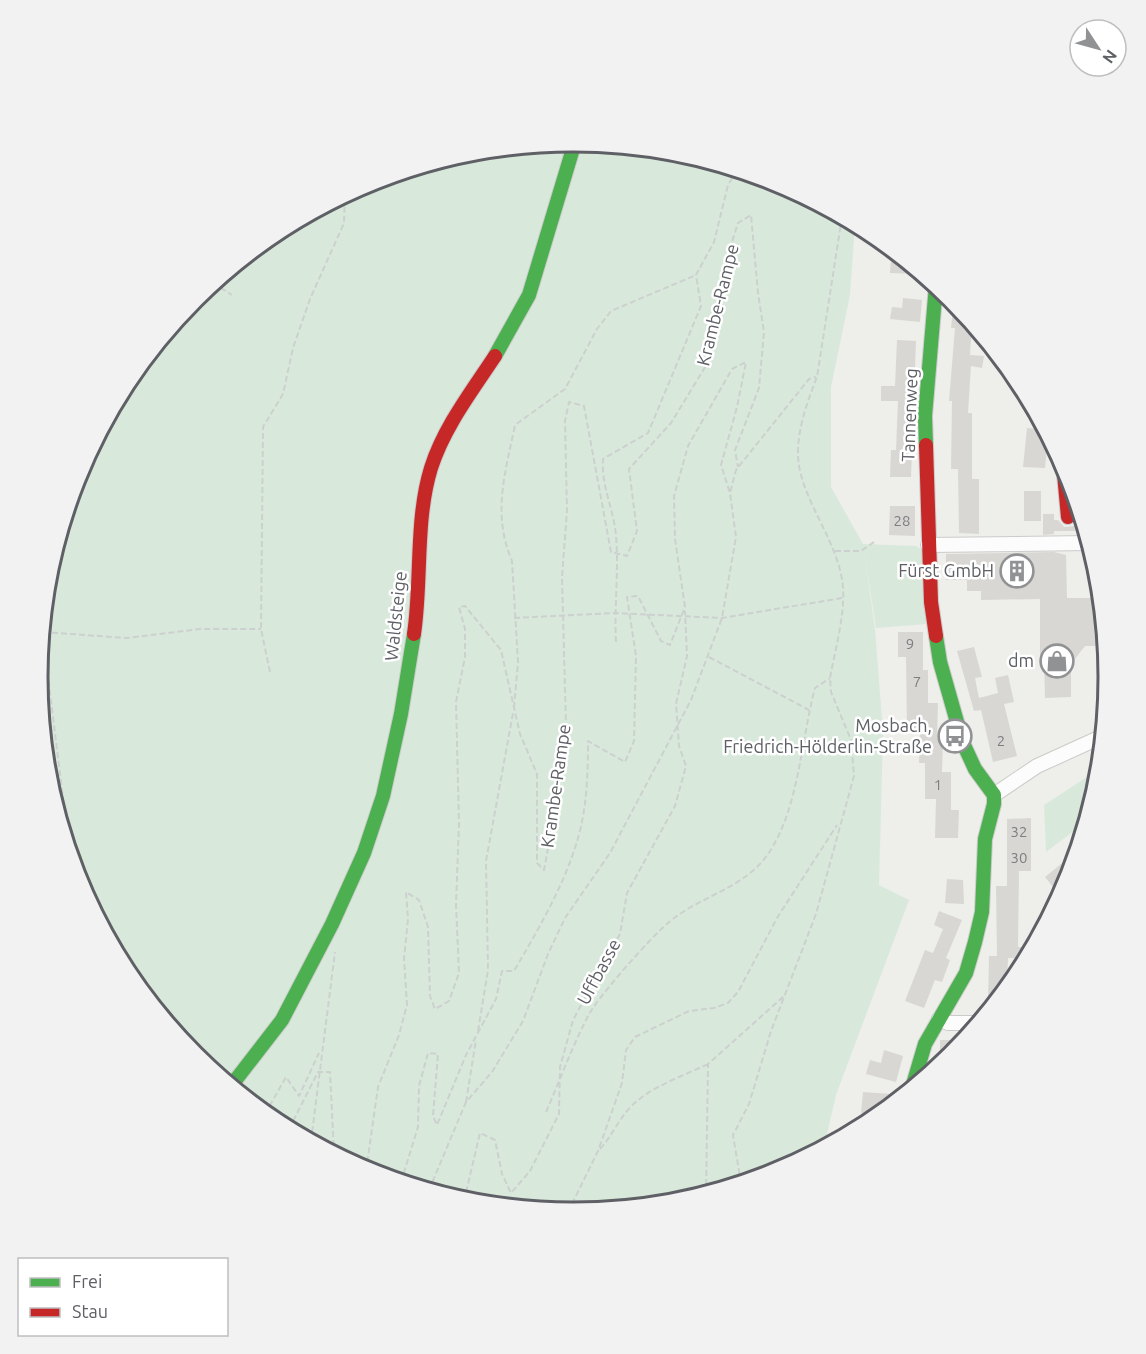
<svg xmlns="http://www.w3.org/2000/svg" width="1146" height="1354" font-family="Ubuntu,sans-serif">
  <style>
    .green { fill: #d8e9db }
    .building { fill: #d8d7d4 }
    .lines { fill: none; stroke-linecap: round; stroke-linejoin: round }
    .street-casing { stroke: #cbcbca; stroke-width: 16 }
    .fast-casing { stroke: #cbcbca; stroke-width: 16 }
    .jam-casing { stroke: #cbcbca; stroke-width: 16 }
    .path { stroke: #ccd0cf; stroke-width: 2; stroke-dasharray: 6 3; stroke-linecap: butt }
    .street { stroke: #fcfcfc; stroke-width: 14 }
    .fast { stroke: #4caf50; stroke-width: 14 }
    .jam { stroke: #c62828; stroke-width: 14 }
    .labels { text-anchor: middle; stroke-width: 5; stroke-linejoin: round; paint-order: stroke }
    .number-label { font-size: 15px; fill: #7e7e82 }
    .street-label { font-size: 18px; fill: #5f6066; stroke: #fff }
    .poi-label { font-size: 18px; fill: #5f6066; stroke: #fff; text-anchor: end }
    .rim { fill: none; stroke: #5f6066; stroke-width: 3 }
  </style>
  <rect width="100%" height="100%" fill="#eeeeea"/>
  <path class="green" d="M573 142 678 152 778 182 855 224 850 295 831 387V487L863 544 916 546 922 550 927 624 876 628 864 550 875 629 883 732 879 885 909 900 836 1095 824 1147 778 1172 677 1202 573 1212 468 1202 368 1172 275 1122 194 1055 128 974 78 882 48 781 38 677 48 572 78 472 128 379 195 298 276 232 368 182 469 152Z
    M1087 777 1094 781C1091 826 1079 826 1046 852L1044 805Z"/>
  <path class="building" d="M892 249 922 274 890 273Z
    M903 298 922 300 920 322 890 319 892 307 902 308Z
    M953 309 961 310 972 323 970 355 984 356 982 368 971 366 968 413H972V479H979V534L959 533 958 469H951L952 401H949L955 328H951Z
    M897 340 916 341 911 477H890L891 450H896L898 401H881V386H895Z
    M1027 428 1045 430 1048 435 1045 468 1023 467Z
    M1024 491H1041V521H1024Z
    M890 506H915V536L889 535Z
    M1043 514H1054V520H1058L1064 527 1074 526 1079 520V531H1054V534L1043 535Z
    M1054 552 1066 555 1067 598H1101L1105 646H1085L1071 664V697L1045 698 1044 661H1040V599L981 600V591H967V580H946V554Z
    M898 632H923V670H928V703H938L937 739H943L942 772H951V810H959L958 838H935L936 799H925V763H919L920 729H907L906 657H898Z
    M974 647 982 677 975 678 979 698 998 693 995 678 1008 675 1014 702 1004 704 1017 756 993 762 981 710 974 711 957 651Z
    M1031 818V871H1019L1018 947H1033L1027 958H1008L1007 982H1012L995 1003H988L989 956H997L996 886H1007V819Z
    M1077 851 1068 882 1060 896 1045 877Z
    M947 879 963 880 964 904 945 903Z
    M939 911 962 920 946 958 950 960 942 982 935 980 924 1008 905 1001 925 950 933 953 943 929 934 925Z
    M940 1040H964L940 1065Z
    M884 1050 903 1056 896 1082 866 1074 870 1060 881 1063Z
    M863 1092 892 1094 891 1105 880 1114 861 1113Z"/>
  <g class="lines">
    <defs>
      <path id="street" d="M928 545 1089 543
        M994 795 1037 766 1103 736
        M939 1019 948 1023H978"/>
      <path id="fast" d="M495 356 529 295 575 142
        M926 445 925 416 936 285
        M231 1086 282 1020 332 924 364 853 383 796 401 714 414 634
        M912 1088 925 1044 966 973 975 942 982 912 985 839 994 804V795L975 769 963 743 940 662 936 636"/>
      <path id="jam" d="M926 445 931 602 936 636
        M1063 463 1068 517
        M414 634C422 580 415 520 431 468 444 427 472 391 495 356"/>
    </defs>
    <use href="#street" class="street-casing"/>
    <use href="#fast" class="fast-casing"/>
    <use href="#jam" class="jam-casing"/>
    <path class="path" d="M213 283 232 295
      M835 551H861L874 542
      M514 618 614 613 722 618 842 598
      M42 627 70 855
      M43 632 127 638 200 629H261
      M616 642C614 607 619 571 616 536 614 509 601 487 603 459L648 433 701 306 696 275 714 242 728 185 737 170
      M709 657 809 710
      M270 672 261 629 263 427 283 394 293 348 310 299 344 223 345 194
      M514 708 518 662 512 561C492 514 505 474 515 425L565 389 597 329 611 311 696 275
      M478 1031 488 970 486 861 513 713
      M466 1102 476 1040
      M546 1112C560 1080 572 1047 588 1016 597 998 651 937 668 923 699 896 744 889 768 854 799 809 801 740 815 688L830 678
      M265 1114 286 1077 299 1096 319 1053
      M289 1129 318 1072H330L334 1153
      M311 1141 335 952
      M600 1149C611 1137 617 1123 627 1111 646 1088 681 1077 708 1064
      M366 1171 378 1087 399 1035 407 1005 404 959 408 919 406 892 419 900 428 927 430 996 435 1009 449 1001 459 973 456 904 459 824 456 702 465 657V629L459 607 465 606 501 650 520 734 537 774V863L544 870 558 795 566 726 562 577 567 511 565 421 569 402 584 406 611 552 627 556 637 531 629 469 671 423 707 364 719 313 721 276 738 223 751 215 758 293 764 332 759 388 735 450 738 467
      M401 1182 418 1127 419 1086 428 1053 438 1054 433 1116 437 1125 466 1055 496 999 502 971H514C538 930 565 884 578 838 587 807 588 773 588 741L625 762 634 741 636 656 627 597 638 596 661 641 670 645 685 607 675 539 674 496 688 446 732 369 746 362 737 407 721 465 730 493
      M741 1183 733 1135 749 1104 771 1031 816 914 854 776 851 740 831 692 830 678C835 650 845 616 843 587 839 545 809 510 800 471 793 440 806 405 817 377L842 217
      M429 1190 466 1102 492 1072 523 1021 548 954 565 918 610 853 691 700 722 618 736 537 730 493 736 470 809 379 816 377
      M706 1194 708 1064 784 996
      M464 1201 480 1133 495 1140 502 1174 511 1193 530 1171 559 1114 560 1067 573 1020 620 934 627 893 675 806 686 766 679 746 676 704 687 656 685 611
      M568 1212 598 1151 622 1083 626 1050 635 1037 689 1011 714 1008 728 1003 738 992 777 918 837 825"/>
    <use href="#street" class="street"/>
    <use href="#fast" class="fast"/>
    <use href="#jam" class="jam"/>
  </g>
  <defs>
    <symbol id="building-ring" viewBox="-11 -11 22 22"><circle r="9.5" fill="#fff" stroke="#919294" stroke-width="1.5"/><path d="M-4-6H4V6H1V3H-1V6H-4ZM-2.5-4.3h1.7v1.8h-1.7ZM.8-4.3h1.7v1.8H.8ZM-2.5-1h1.7V.8h-1.7ZM.8-1h1.7V.8H.8Z" fill="#919294"/></symbol>
    <symbol id="shop-ring" viewBox="-11 -11 22 22"><circle r="9.5" fill="#fff" stroke="#919294" stroke-width="1.5"/><path d="M-5-2.5h2.3a2.7 3.5 0 0 1 5.4 0H5L5.5 6h-11ZM-1.5-2.5h3a1.5 2.3 0 0 0-3 0Z" fill="#919294"/></symbol>
    <symbol id="bus-ring" viewBox="-11 -11 22 22"><circle r="9.5" fill="#fff" stroke="#919294" stroke-width="1.5"/><path d="M-5-6H5V4H4V6H2V4H-2V6H-4V4H-5ZM-3.5-4V0h7V-4ZM-3.5 1.2v1.5H-2V1.2ZM2 1.2v1.5H3.5V1.2Z" fill="#919294"/></symbol>
  </defs>
  <g fill-rule="evenodd">
    <use href="#building-ring" x="998" y="552" width="38" height="38"/>
    <use href="#shop-ring" x="1038" y="642" width="38" height="38"/>
    <use href="#bus-ring" x="936" y="717" width="38" height="38"/>
  </g>
  <g class="labels">
    <g class="number-label">
      <text x="902" y="526">28</text>
      <text x="910" y="649">9</text>
      <text x="917" y="687">7</text>
      <text x="1001" y="746">2</text>
      <text x="938" y="790">1</text>
      <text x="1019" y="837">32</text>
      <text x="1019" y="863">30</text>
    </g>
    <g class="street-label">
      <text transform="translate(718 305) rotate(-76)" y="6">Krambe-Rampe</text>
      <text transform="translate(910 415) rotate(-88)" y="6">Tannenweg</text>
      <text transform="translate(396 616) rotate(-84)" y="6">Waldsteige</text>
      <text transform="translate(556 786) rotate(-82)" y="6">Krambe-Rampe</text>
      <text transform="translate(599 972) rotate(-62)" y="6">Uffbasse</text>
    </g>
    <g class="poi-label">
      <text x="994" y="577">Fürst GmbH</text>
      <text x="1034" y="667">dm</text>
      <text x="932" y="732">Mosbach,<tspan x="932" dy="21">Friedrich-Hölderlin-Straße</tspan></text>
    </g>
  </g>
  <path d="M0 0H1146V1354H0ZM48 677a525 525 0 1 1 1050 0a525 525 0 1 1-1050 0Z" fill="#f2f2f3" fill-rule="evenodd"/>
  <path class="rim" d="M48 677a525 525 0 1 1 1050 0a525 525 0 1 1-1050 0Z"/>
  <rect x="18" y="1258" width="210" height="78" fill="#ffffff" stroke="#bfbfc2" stroke-width="1.5"/>
  <rect x="30" y="1278" width="30" height="9" fill="#4caf50" stroke="#bfbfc2" stroke-width="1.5"/>
  <text x="72" y="1288" font-size="18" fill="#5f6066">Frei</text>
  <rect x="30" y="1308" width="30" height="9" fill="#c62828" stroke="#bfbfc2" stroke-width="1.5"/>
  <text x="72" y="1318" font-size="18" fill="#5f6066">Stau</text>
  <g transform="translate(1098 48) rotate(126)"><circle r="28" fill="#ffffff" stroke="#bfbfc2" stroke-width="1.5"/>
  <path d="M0-4.5L10 22L0 15L-10 22Z" fill="#919294"/>
  <text y="-9" font-size="16" font-weight="bold" text-anchor="middle" fill="#5f6066">N</text>
  </g>
</svg>
